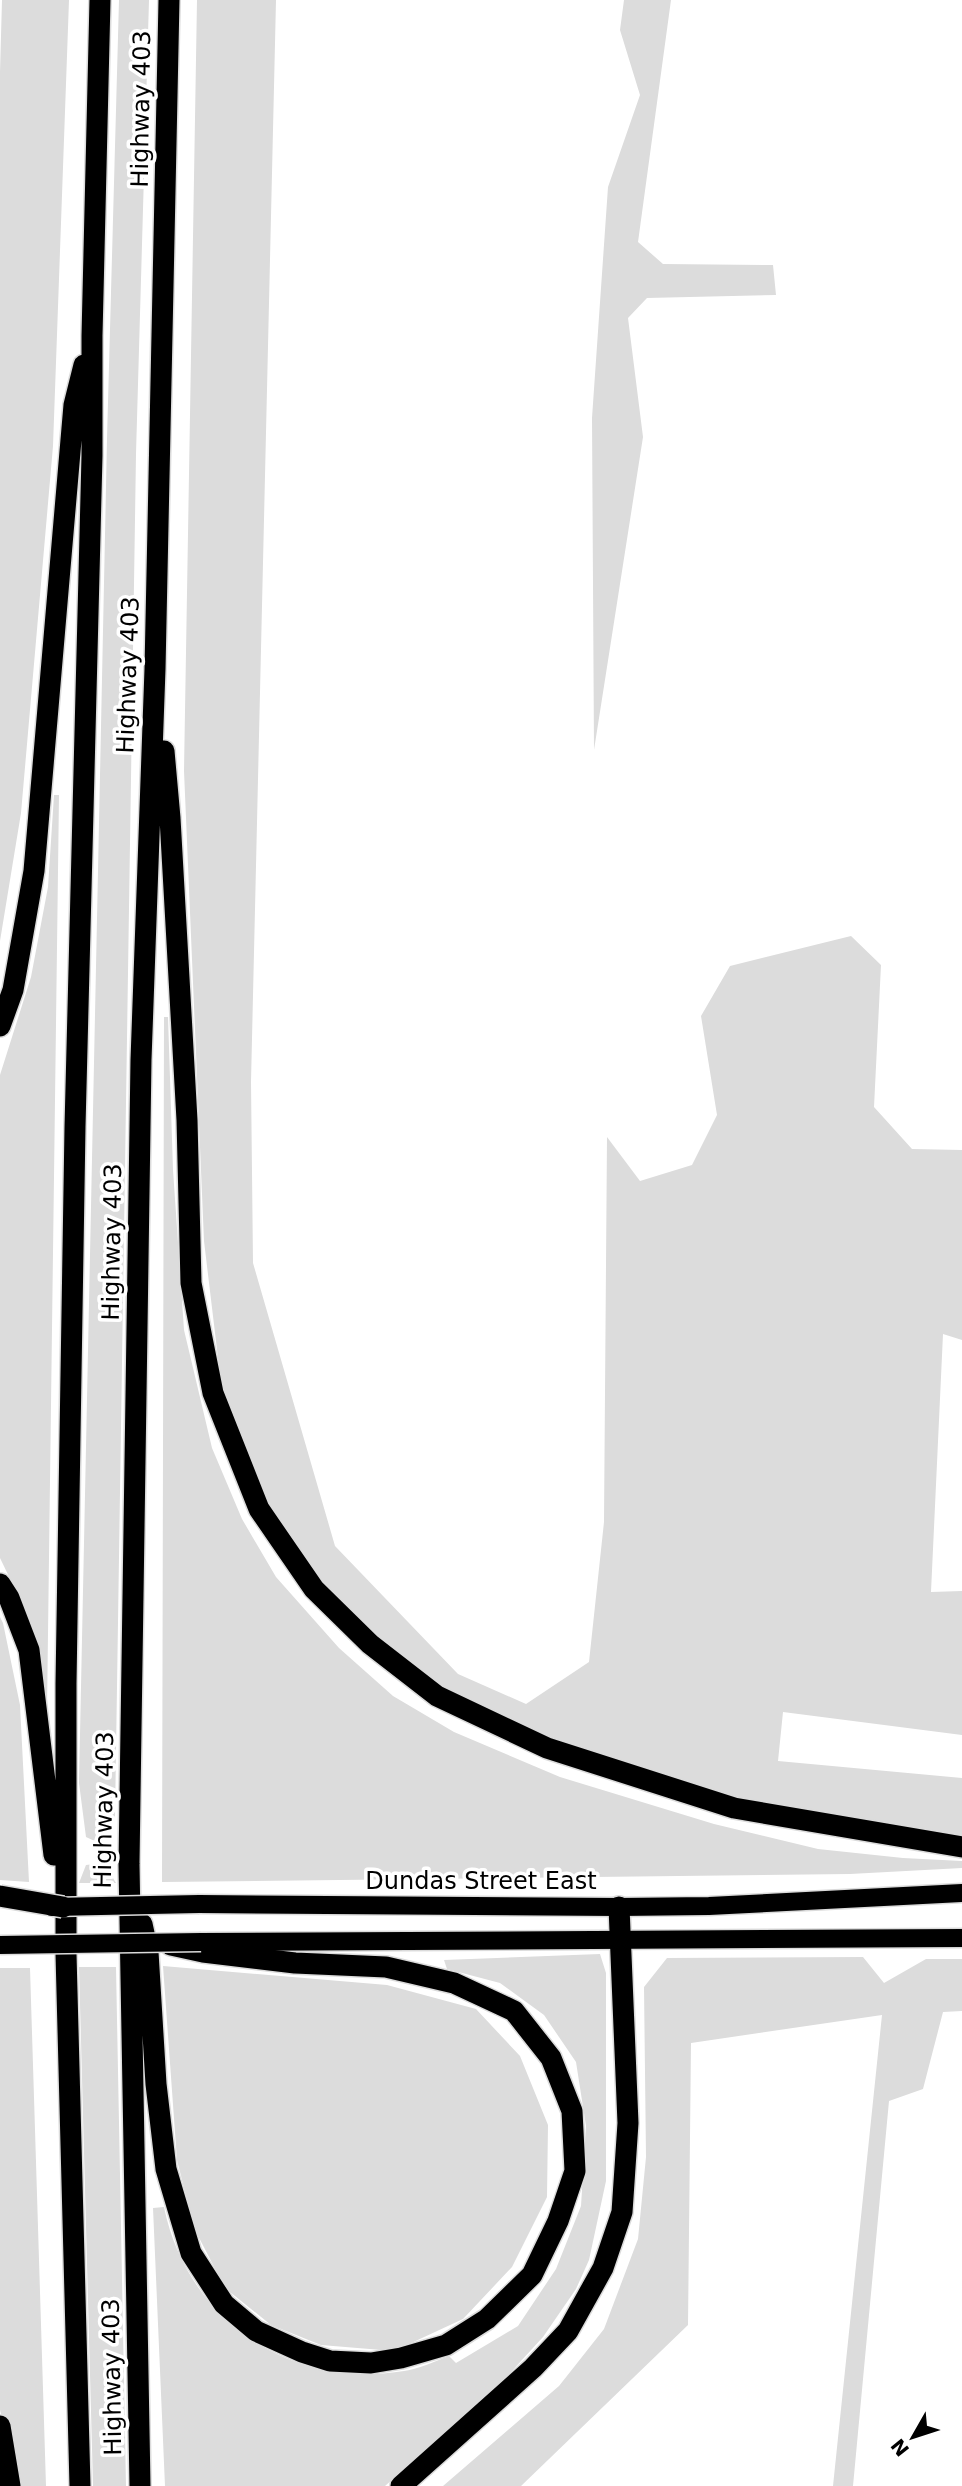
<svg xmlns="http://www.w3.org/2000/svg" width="962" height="2486" font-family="'DejaVu Sans',sans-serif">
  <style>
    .green { fill: #dcdcdc }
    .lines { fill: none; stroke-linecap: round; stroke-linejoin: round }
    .major-casing { stroke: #dbdbdb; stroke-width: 21 }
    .highway-casing { stroke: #dbdbdb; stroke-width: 24 }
    .major { stroke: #000; stroke-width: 18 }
    .highway { stroke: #000; stroke-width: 21 }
    .major-bridge-casing { stroke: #dbdbdb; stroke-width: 21; stroke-linecap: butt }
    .highway-bridge-casing { stroke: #dbdbdb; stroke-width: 24; stroke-linecap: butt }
    .major-bridge { stroke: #000; stroke-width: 18 }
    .highway-bridge { stroke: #000; stroke-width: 21 }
    .labels { text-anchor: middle; stroke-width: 7; stroke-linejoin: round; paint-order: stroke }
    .street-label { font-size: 24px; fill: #000; stroke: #fff }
  </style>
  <rect width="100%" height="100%" fill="#fff"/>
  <path class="green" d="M2 0H69L53 446 21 813 0 941V72Z
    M119 0H149L136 454 115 1817 99 1843 86 1837 79 1783 107 439Z
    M197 0H276L251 1082 253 1263 335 1546 458 1674 526 1704 589 1662 604 1522 607 1137 640 1181 692 1165 717 1115 701 1016 730 966 851 936 881 965 874 1107 912 1149 962 1150V1340L943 1334 931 1592 962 1591V1735L783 1712 778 1761 962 1778V1842L732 1803 502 1726 356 1631 254 1490 221 1383 204 1241 184 771Z
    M624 0H671L638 242 663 264 773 265 776 295 647 298 628 318 643 437 594 750 592 418 608 187 640 95 620 30Z
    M54 795H59L47 1710H43L28 1616 0 1558V1075L31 977 48 887Z
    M164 1017H168L173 1170 184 1330 212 1448 242 1519 276 1577 339 1648 393 1696 454 1732 560 1777 714 1824 818 1849 903 1858 962 1861V1868L850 1874 162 1882Z
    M0 1617 3 1623 20 1705 29 1882 0 1880Z
    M104 1863 116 1883H79L86 1865Z
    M600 1954 606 1973V2181L589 2260 576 2289 543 2337 499 2385 385 2486H165L153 2208 164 2207C187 2320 290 2390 404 2371 419 2369 435 2361 449 2356L456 2363 518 2326 556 2269 581 2206 586 2126 576 2062 544 2015 500 1983 447 1969 444 1960Z
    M863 1957 884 1983 926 1959H962V2011L943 2012 923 2089 889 2101 853 2486H833L882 2015 691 2043 688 2325 521 2486H443L559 2386 604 2329 638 2239 646 2157 644 1987 667 1958Z
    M163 1966 387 1985 476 2009 520 2056 548 2125 547 2197 512 2267 463 2319 394 2351 321 2345 271 2325 225 2288 194 2228 177 2160Z
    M79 1967H116L126 2486H93Z
    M0 1968H30L46 2486H18L0 2410Z"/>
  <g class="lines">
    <defs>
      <path id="major" d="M199 1904 619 1907 709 1906 962 1893
        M201 1942 962 1938"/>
      <path id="highway" d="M164 751 170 818 187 1120 191 1283 213 1393 259 1509 314 1589 370 1644 437 1696 547 1748 734 1808 962 1847
        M0 1026 13 990 34 871 74 405 84 365
        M0 1584 9 1598 29 1650 54 1855
        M142 1924 148 1952 156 2084 166 2169 191 2253 224 2304 256 2331 302 2352 330 2361 371 2363 401 2358 446 2345 487 2319 532 2275 558 2221 575 2171 572 2111 551 2058 514 2011 454 1983 386 1967 295 1963 203 1952 171 1945
        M0 2426 10 2486
        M80 2486 66 1954V1684L75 1127 92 456V336L100 0
        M140 2486 129 1864 141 1060 155 669 169 0
        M401 2486 533 2368 568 2331 603 2268 622 2212 628 2123 619 1907"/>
    </defs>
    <use href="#major" class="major-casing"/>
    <use href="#highway" class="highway-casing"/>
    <use href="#major" class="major"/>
    <use href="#highway" class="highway"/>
    <defs>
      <path id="major-bridge" d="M52 1907 199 1904
        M0 1945 201 1942"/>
      <path id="highway-bridge" d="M0 1896 63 1907"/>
    </defs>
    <use href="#major-bridge" class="major-bridge-casing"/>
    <use href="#highway-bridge" class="highway-bridge-casing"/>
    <use href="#major-bridge" class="major-bridge"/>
    <use href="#highway-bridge" class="highway-bridge"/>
  </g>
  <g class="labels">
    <g class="street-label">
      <text transform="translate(141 109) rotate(-89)" y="8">Highway 403</text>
      <text transform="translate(128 675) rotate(-88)" y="8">Highway 403</text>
      <text transform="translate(112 1242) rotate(-89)" y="8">Highway 403</text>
      <text transform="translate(104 1810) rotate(-89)" y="8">Highway 403</text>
      <text x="481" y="1889">Dundas Street East</text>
      <text transform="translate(112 2377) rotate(-91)" y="8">Highway 403</text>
    </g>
  </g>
  <g transform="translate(913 2437) rotate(231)" stroke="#ffffff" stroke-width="5" paint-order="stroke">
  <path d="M0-5L12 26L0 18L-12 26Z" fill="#000000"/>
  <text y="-10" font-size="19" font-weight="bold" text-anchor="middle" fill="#000000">N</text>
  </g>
</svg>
